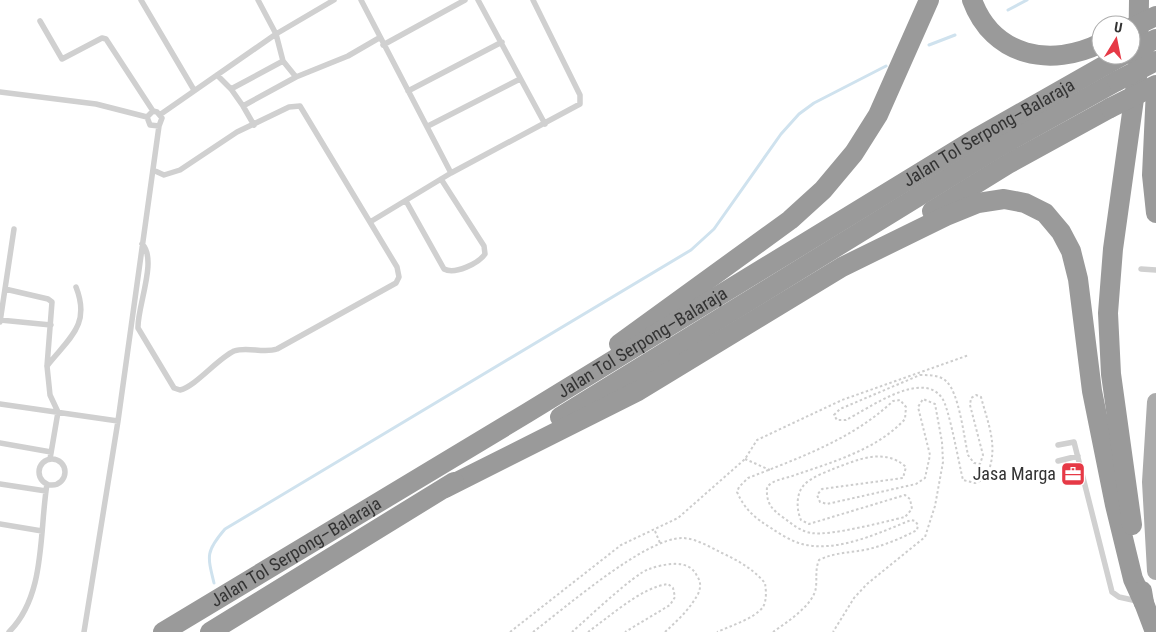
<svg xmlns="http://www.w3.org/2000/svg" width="1156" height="632" font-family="'Roboto Condensed',sans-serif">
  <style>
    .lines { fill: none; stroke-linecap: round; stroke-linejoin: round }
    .stream { stroke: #cfe2ee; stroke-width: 3 }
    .path { stroke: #cdcdcd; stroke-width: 2; stroke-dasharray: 2.5 2.5; stroke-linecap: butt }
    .lane { stroke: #d0d0d0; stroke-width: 5.5 }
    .primary { stroke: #ababab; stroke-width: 18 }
    .highway { stroke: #9a9a9a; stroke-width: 20 }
    .highway-bridge { stroke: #9a9a9a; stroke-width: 20 }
    .labels { text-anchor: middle; stroke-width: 5; stroke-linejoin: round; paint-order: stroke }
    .street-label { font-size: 18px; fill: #333; stroke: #fff }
    .poi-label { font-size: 18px; fill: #333; stroke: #fff; text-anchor: end }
  </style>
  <rect width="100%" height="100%" fill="#fff"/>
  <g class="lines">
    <path class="stream" d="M1008 10 1027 0
      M929 45 955 35
      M214 583C207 555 206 551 225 529L691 250 714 229 781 134 799 114 814 103 886 66"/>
    <path class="path" d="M920 375C928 375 940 375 946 381 959 392 964 437 968 455L974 463 980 464 983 455 970 405 971 398 976 395 981 397C989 427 1000 450 985 479L975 483 963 480C959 464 949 407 942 398 922 369 868 409 846 420H837L834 415 840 409Z
      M745 459 770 470
      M655 531 660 543
      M510 632 621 545 678 518 745 459 757 440 842 400 969 355
      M533 632C564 609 646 537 683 538 697 539 710 547 722 553 739 561 753 569 765 583 766 590 767 600 763 607 754 619 730 626 717 632
      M572 632C587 619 634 574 649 569 664 564 689 558 697 576 701 582 701 587 698 594 690 609 677 621 665 632
      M588 632C609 617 642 587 668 584L673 588 675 597 670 605 625 632
      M773 632C787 622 814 605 816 587 817 577 815 570 819 560 835 552 851 553 869 549 885 545 902 538 917 530L918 525 915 521 911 520C879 533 837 553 802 544 791 541 780 534 771 528 755 518 745 510 737 492L739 487 748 478C799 458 853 439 893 401L900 400 906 407 905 419C878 449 833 462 795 475 785 479 774 479 767 487 766 503 771 509 784 518 792 524 800 531 811 533 832 536 883 522 905 517L912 509 910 499 905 495 809 524 801 520C796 509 796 492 805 484 812 477 824 473 833 469 857 460 884 447 906 467L903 478 822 489 817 495 820 502 827 504 916 484 925 478 930 455 918 407 923 399 935 404 942 442 943 462 935 506 925 537 867 584 854 598 833 632"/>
    <path class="lane" d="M141 0 194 90
      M258 0 276 34 283 61 296 77
      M361 0 451 173 580 104V95L533 0
      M478 0 545 124
      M40 21 62 59 102 38 106 39 153 111
      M383 45 465 0
      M217 75 231 89 243 106 296 77 348 56 379 38
      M231 89 283 61
      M408 91 502 42
      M0 92 96 104 147 117
      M243 106 254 125
      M161 114 276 34 334 0
      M428 126 520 79
      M406 201 444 269C455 275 479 263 485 254L484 246 441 179
      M370 222 451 173
      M142 244C158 259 137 307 138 328L174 388 180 390C196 386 217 359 234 351 248 346 263 354 277 349L396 283 399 277 397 267 300 106 289 107 237 132 180 170 164 175 153 170
      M1141 269 1156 270
      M5 289 48 299 52 302 47 366 50 395 58 412 50 459
      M0 320 51 325
      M0 322 14 229
      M47 366C69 338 91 325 76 287
      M0 404 118 421
      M0 443 51 452
      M1058 445 1074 442 1112 592 1119 597 1137 601
      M39 472a13 13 0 1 1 26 0a13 13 0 1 1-26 0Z
      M1058 461 1078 456
      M0 484 46 491
      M0 524 42 531
      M9 632C46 595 39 533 47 484
      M84 632 118 421 159 126 162 118 157 112 153 111 147 117 150 125 159 126"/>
    <path class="primary" d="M1156 402 1151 482 1156 571"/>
    <g class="highway">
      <path d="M972 0C993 57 1051 68 1101 43"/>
      <path d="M1156 89 1152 175 1156 213"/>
      <path d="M932 211 1008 164 1110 108"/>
      <path d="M619 344 790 220 823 190 854 153 878 115 929 0"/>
      <path d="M560 417 997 148 1117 81"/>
      <path d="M445 488 638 391 842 267 946 216 978 203 1004 199 1025 203 1045 213 1061 232 1071 251 1078 279 1092 391 1115 505 1133 579 1144 603"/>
      <path d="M1132 525 1111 374 1108 313 1113 249 1138 70 1139 0"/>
      <path d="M1142 591 1144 603 1155 632"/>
      <path id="s1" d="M163 632 527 413 975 139 1123 55"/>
      <path d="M210 632 454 482"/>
    </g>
    <path class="highway-bridge" d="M1131 28 1156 16
      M1131 51 1156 39
      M1117 81 1156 61
      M1110 108 1156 85"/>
  </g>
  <defs>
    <symbol id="office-square" viewBox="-11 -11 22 22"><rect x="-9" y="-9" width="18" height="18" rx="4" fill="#e63946" stroke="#fff"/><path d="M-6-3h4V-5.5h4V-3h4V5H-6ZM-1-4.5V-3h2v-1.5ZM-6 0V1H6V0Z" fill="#fff"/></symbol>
  </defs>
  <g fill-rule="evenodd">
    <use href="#office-square" x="1059" y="460" width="28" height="28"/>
  </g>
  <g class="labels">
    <g class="street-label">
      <text dy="6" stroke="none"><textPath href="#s1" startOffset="965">Jalan Tol Serpong–Balaraja</textPath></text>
      <text dy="6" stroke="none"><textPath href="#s1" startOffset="560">Jalan Tol Serpong–Balaraja</textPath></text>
      <text dy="6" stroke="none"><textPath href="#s1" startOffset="155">Jalan Tol Serpong–Balaraja</textPath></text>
    </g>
    <g class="poi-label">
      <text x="1056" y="480">Jasa Marga</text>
    </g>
  </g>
  <g transform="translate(1116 40) rotate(10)"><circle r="24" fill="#ffffff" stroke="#adadad"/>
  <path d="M0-4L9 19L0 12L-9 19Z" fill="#e63946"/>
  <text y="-8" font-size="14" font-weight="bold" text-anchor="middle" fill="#333333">U</text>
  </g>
</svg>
